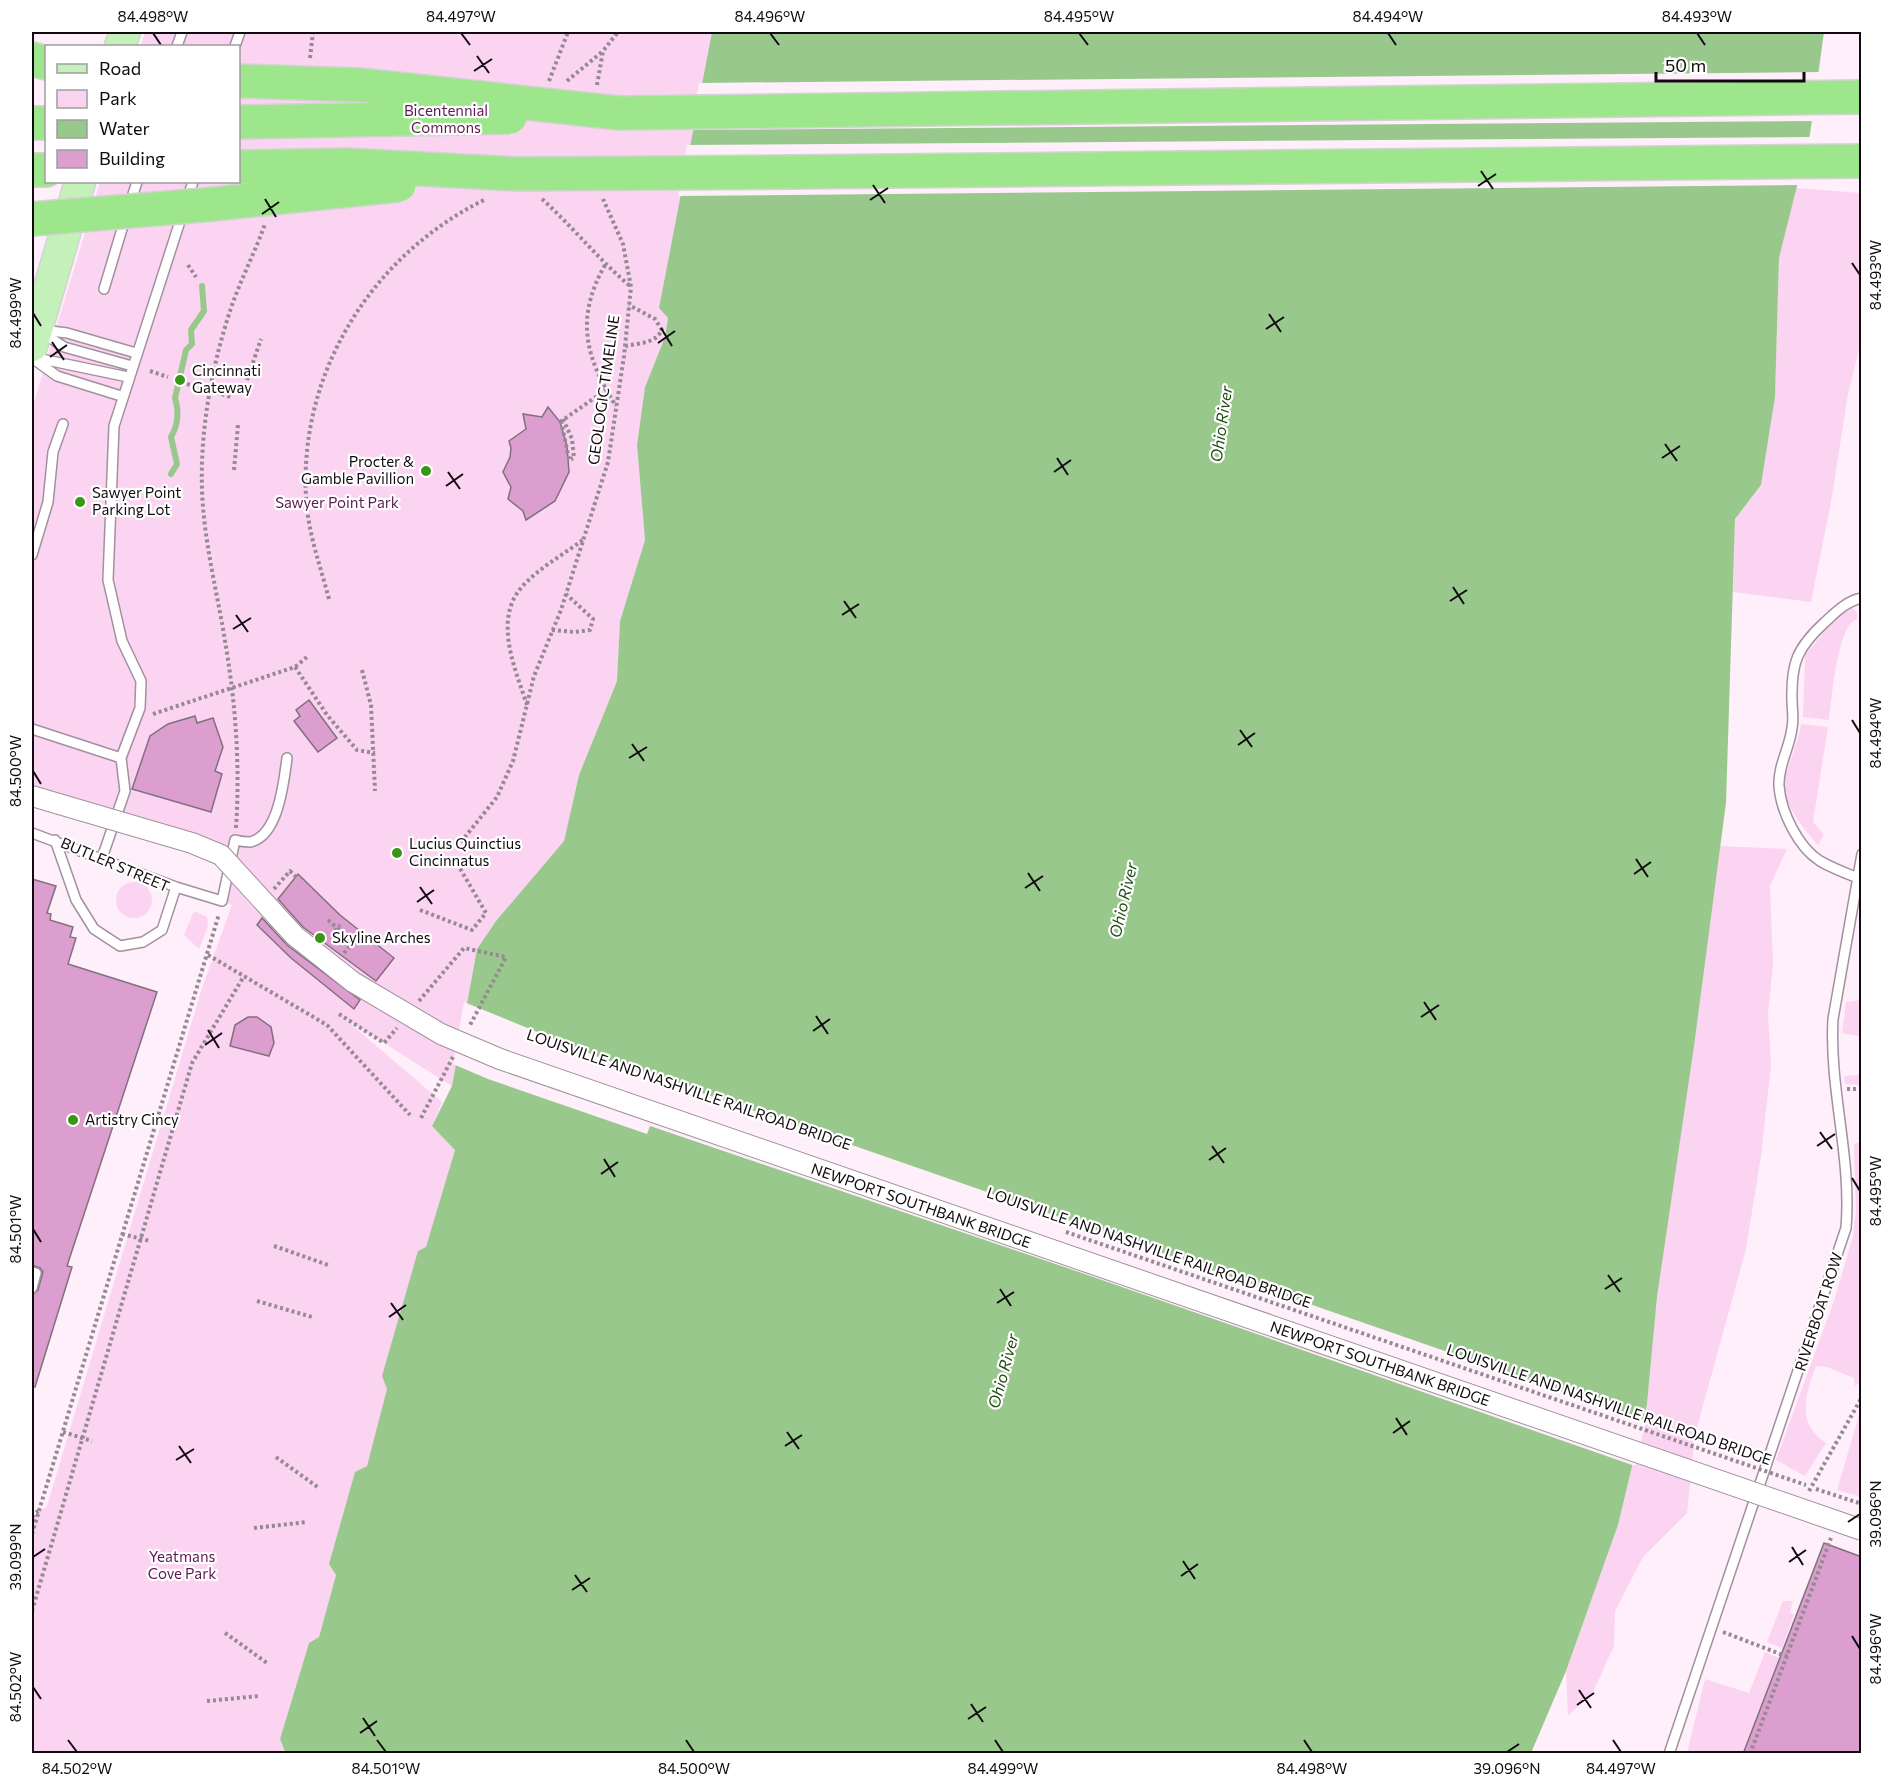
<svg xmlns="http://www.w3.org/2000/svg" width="1893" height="1785" font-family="Commissioner,sans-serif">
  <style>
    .green { fill: #fbd4f2 }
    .water { fill: #99c88d }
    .pier { fill: #feeffa }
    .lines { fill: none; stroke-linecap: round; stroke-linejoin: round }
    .stream { stroke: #99c88d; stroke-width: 6 }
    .building { fill: #db9ece; stroke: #81707d; stroke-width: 1.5 }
    .lane-casing { stroke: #a2909e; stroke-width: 12 }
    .street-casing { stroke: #a2909e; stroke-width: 22 }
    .primary-casing { stroke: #d4d3d4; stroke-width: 33 }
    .highway-casing { stroke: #d4d3d4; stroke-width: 36 }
    .path { stroke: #958a92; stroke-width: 4; stroke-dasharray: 3 3; stroke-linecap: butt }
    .lane { stroke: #fff; stroke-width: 9 }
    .street { stroke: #fff; stroke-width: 20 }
    .primary { stroke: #c4f0b9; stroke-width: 30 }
    .highway { stroke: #9de68b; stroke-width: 33 }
    .street-bridge-casing { stroke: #a2909e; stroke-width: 22; stroke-linecap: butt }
    .highway-bridge-casing { stroke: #d4d3d4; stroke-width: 36; stroke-linecap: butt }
    .path-bridge { stroke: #958a92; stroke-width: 4; stroke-dasharray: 3 3; stroke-linecap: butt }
    .street-bridge { stroke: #fff; stroke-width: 20 }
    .highway-bridge { stroke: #9de68b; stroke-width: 33 }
    .ticks { fill: none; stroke: #110b10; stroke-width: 2 }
    .poi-dot { fill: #389717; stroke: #fff; stroke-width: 2 }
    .labels { text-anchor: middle; stroke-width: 4.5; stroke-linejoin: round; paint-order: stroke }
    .park-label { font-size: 15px; fill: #5f1955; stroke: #fff }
    .poi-label { font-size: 15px; fill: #110b10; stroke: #fff; text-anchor: start }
    .street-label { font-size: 15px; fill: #110b10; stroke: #fff }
    .water-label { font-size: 16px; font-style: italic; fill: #1f4c12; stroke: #fff }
    .neatline { fill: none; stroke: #110b10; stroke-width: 2 }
    .ticks-label { font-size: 15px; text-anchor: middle; fill: #110b10 }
  </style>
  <rect width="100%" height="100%" fill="#feeffa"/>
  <path class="green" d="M145 32H712L659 308 668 318 665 337 645 387 637 445 645 540 620 621 617 681 579 775 564 841 496 921 477 949 452 1086 344 1018 442 1102 432 1126 455 1149 367 1466 355 1472 330 1564 336 1574 319 1637 309 1643 280 1739 286 1753H32V1517L47 1506 202 988 232 905 222 901 234 854 32 796V409L100 182H238V46H141Z
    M1796 188 1861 193V342L1848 394 1831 502 1811 602 1733 592 1735 519 1761 485 1775 397 1779 258Z
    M1852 608 1857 612V619C1837 625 1832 700 1829 720L1803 717 1805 655 1835 619Z
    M1801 724 1828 727 1813 822 1824 835 1818 845C1804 829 1784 806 1784 783 1785 771 1799 741 1801 724Z
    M1720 846 1787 849 1770 886 1773 964 1768 1013 1771 1065 1761 1156 1746 1249 1695 1435 1687 1513 1643 1557 1615 1611 1614 1646 1593 1692 1568 1716 1566 1671 1618 1525 1647 1404 1657 1297Z
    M116 900a18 18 0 1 1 36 0a18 18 0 1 1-36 0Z
    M194 911 207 917 208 926 199 949 184 935Z
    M1861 1000V1085L1845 1084 1844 1076 1860 1075 1859 1036 1842 1033 1846 1002Z
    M1861 1142V1380L1855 1387 1854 1378 1827 1367 1816 1366C1805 1396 1796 1423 1826 1443L1805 1476 1776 1460 1835 1298 1853 1236 1856 1211 1854 1144Z
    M1861 1408V1497L1837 1490Z
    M1783 1601H1793L1790 1612 1794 1614 1782 1648 1767 1642Z
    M1765 1652 1779 1658 1743 1753H1687L1705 1679 1749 1693Z"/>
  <path class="water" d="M712 32H1824L1810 134 1779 258 1775 397 1761 485 1735 519 1726 803 1694 1046 1657 1297 1647 1404 1618 1525 1566 1671 1531 1753 286 1754 280 1739 309 1643 319 1637 336 1575 329 1564 355 1472 367 1466 387 1389 382 1376 418 1251 426 1247 455 1150 432 1126 452 1086 477 949 496 921 564 841 579 775 617 681 620 621 645 540 637 445 645 387 665 337 668 318 659 308Z"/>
  <path class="pier" d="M1821 72 1815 121 690 130 699 83Z
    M1812 137 1800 185 678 196 687 145Z
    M464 1002 596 1056 1646 1421 1635 1466 1079 1272 650 1126 647 1134 488 1079 453 1064Z"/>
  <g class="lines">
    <path class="stream" d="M171 474 177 464 171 437C178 425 179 411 175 398L186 350 192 344 191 330 204 311 202 286"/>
  </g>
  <path class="building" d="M548 407 560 422 567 446 569 472 555 501 526 520 523 511 508 499 511 487 503 472 510 457 511 448 509 441 526 429 523 414 542 417Z
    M309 700 337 738 318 752 294 721 300 716 296 710Z
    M195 716 197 723 213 718 223 747 215 771 222 774 211 812 132 789 150 736 168 724Z
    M298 874 340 915 394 958 376 981 303 927 278 899Z
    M32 879 56 886 47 913 51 914 50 920 73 927 70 937 76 938 68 964 157 992 67 1266 72 1267 35 1387 32 1386V1295L38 1290 43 1272 40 1268 32 1265Z
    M262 918 287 945 360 1000 354 1009 291 958 257 925Z
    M248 1017H257L271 1027 274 1043 269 1056 230 1046 235 1025Z
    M1824 1543 1862 1557V1754H1743Z"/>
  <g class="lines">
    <defs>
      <path id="lane" d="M177 46 182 32
        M235 46 240 32
        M187 199 193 182
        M129 206 137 182
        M104 289 125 219
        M42 330 67 333 136 353
        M40 331 64 347 132 366
        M32 357 128 377
        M32 358 57 376 121 396
        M32 555 48 502 53 452 63 424
        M32 729 121 758 140 708 141 681 122 641 108 580 114 426 183 212
        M32 833 176 887 162 930 143 942 120 946 94 929 76 900 55 840
        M102 858 125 791 121 758
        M1858 878C1845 873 1832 868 1820 861 1798 847 1781 812 1779 786 1778 765 1790 747 1792 728 1794 719 1792 709 1792 700 1791 663 1797 648 1824 623 1835 613 1846 601 1862 598
        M176 887 222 901 235 840C239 841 246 842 250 842 279 836 284 780 287 758
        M32 1272 36 1273 32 1288
        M1669 1754 1846 1228C1852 1158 1829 1089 1833 1019L1862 854"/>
      <path id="street" d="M32 796 59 804"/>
      <path id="primary" d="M120 46 125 32
        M32 346 80 182"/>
      <path id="highway" d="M32 59 46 63
        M619 113 1862 97
        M32 123H46
        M32 170H46
        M792 172 1862 161"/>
    </defs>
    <use href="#lane" class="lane-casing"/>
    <use href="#street" class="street-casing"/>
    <use href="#primary" class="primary-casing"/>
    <use href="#highway" class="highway-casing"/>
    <path class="path" d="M310 58 313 32
      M549 81 568 32
      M567 81 603 51
      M597 85 603 51 618 32
      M542 199C573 227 598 259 630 286
      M188 265 196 277
      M605 265C575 318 585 357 616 406
      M625 346C639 343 655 344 662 330L655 319 629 305
      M150 371 168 377
      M247 380 261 339
      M187 384 231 397
      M563 419 572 439 574 458 571 459
      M561 421 569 459
      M560 422 606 390
      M234 470 238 425
      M329 599C320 565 308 533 306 497 299 371 373 254 486 199
      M552 630 574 632 590 630 593 619 566 594
      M295 667 327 715 357 750 375 753
      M362 670 371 705 375 791
      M527 705C516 671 493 621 521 588 537 569 563 555 584 539
      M153 714 295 667 307 657
      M236 828C240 766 236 708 226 647 218 595 204 544 202 490 200 429 212 365 231 308 241 279 255 252 265 224
      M461 842 497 797 513 761 534 676 561 610 608 462 624 356 631 287 623 244 603 199
      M274 889 290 871 298 879
      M420 910 472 930 486 913 458 865
      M328 920 346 936
      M335 931 340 925
      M344 953 349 947 346 945
      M208 955 327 1025 410 1115
      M419 1001 464 948 506 957 469 1027
      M339 1014 384 1043 397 1028
      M1847 1089H1862
      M421 1118 453 1057
      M122 1234 150 1241
      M274 1246 328 1265
      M257 1301 312 1317
      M63 1432 92 1441
      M276 1457 319 1488
      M1816 1489 1862 1504
      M1809 1491 1862 1397
      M32 1517 38 1511
      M254 1528 307 1522
      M32 1534 219 914
      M32 1611 192 1063 244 976
      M1723 1632 1788 1657
      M225 1633 267 1663
      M207 1701 259 1696
      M1750 1754 1831 1538"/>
    <use href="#lane" class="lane"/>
    <use href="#street" class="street"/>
    <use href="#primary" class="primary"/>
    <use href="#highway" class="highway"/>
    <defs>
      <path id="street-bridge" d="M59 804 192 843 221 855 295 936 353 982 441 1034 500 1059 1862 1530"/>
      <path id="highway-bridge" d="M238 81 360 85 619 113
        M238 122 510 117
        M238 167 346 165 517 174 792 172
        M32 219 204 205 399 185"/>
    </defs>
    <use href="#street-bridge" class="street-bridge-casing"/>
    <use href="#highway-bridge" class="highway-bridge-casing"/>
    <path class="path-bridge" d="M1066 1232 1806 1485"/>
    <use href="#street-bridge" class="street-bridge"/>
    <use href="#highway-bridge" class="highway-bridge"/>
  </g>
  <path class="ticks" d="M153 33 161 45M461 33 470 45M770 33 779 45M1079 33 1088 45M1388 33 1396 45M1697 33 1705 45M477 56 489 73M474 71 492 59M1481 171 1493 189M873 185 885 203M1478 186 1496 174M265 199 276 217M870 200 888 188M262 214 279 202M1852 263 1860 275M33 313 41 326M1269 314 1281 332M661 328 672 346M1266 329 1284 317M52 342 64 360M658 343 675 331M50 357 67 345M1665 444 1677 461M1057 458 1068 475M1662 458 1680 446M448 472 460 489M1054 472 1071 460M446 486 463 474M1453 587 1464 604M844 601 856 618M1450 601 1467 590M236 615 248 632M842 615 859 604M233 629 251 618M1852 720 1860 733M1240 730 1252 747M632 744 644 761M1238 745 1255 733M629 758 647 747M33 771 41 784M1636 859 1648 877M1028 873 1040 891M1634 874 1651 862M420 887 432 904M1025 888 1043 876M417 902 434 890M1424 1002 1436 1020M816 1016 828 1034M1421 1017 1439 1005M208 1030 219 1048M813 1031 830 1019M205 1045 222 1033M1820 1132 1832 1149M1212 1146 1224 1163M1817 1146 1835 1134M604 1159 615 1177M1209 1160 1226 1148M601 1174 618 1162M1852 1178 1860 1191M33 1229 41 1242M1608 1275 1620 1292M1000 1289 1011 1306M1605 1289 1622 1278M391 1303 403 1320M997 1303 1014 1292M389 1317 406 1305M1396 1418 1407 1435M787 1432 799 1449M1393 1433 1410 1421M179 1446 191 1463M785 1446 802 1435M176 1460 194 1449M1848 1522 1860 1514M1792 1547 1803 1565M33 1557 45 1549M1183 1561 1195 1579M1789 1562 1806 1550M575 1575 587 1592M1181 1576 1198 1564M572 1590 590 1578M1852 1636 1860 1649M33 1687 41 1699M1579 1690 1591 1708M971 1704 983 1722M1577 1705 1594 1693M363 1718 375 1736M968 1719 986 1707M360 1733 377 1721M68 1740 77 1752M377 1740 386 1752M686 1740 694 1752M995 1740 1003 1752M1304 1740 1312 1752M1613 1740 1621 1752M1507 1752 1519 1744"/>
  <g class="poi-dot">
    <circle cx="180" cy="380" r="6"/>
    <circle cx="426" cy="471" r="6"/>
    <circle cx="80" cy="502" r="6"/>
    <circle cx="397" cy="853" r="6"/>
    <circle cx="320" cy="938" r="6"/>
    <circle cx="73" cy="1120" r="6"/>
  </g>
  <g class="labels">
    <g class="park-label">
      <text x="446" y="116">Bicentennial<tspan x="446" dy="17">Commons</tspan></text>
      <text x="337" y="508">Sawyer Point Park</text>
      <text x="182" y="1562">Yeatmans<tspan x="182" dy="17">Cove Park</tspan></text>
    </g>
    <g class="poi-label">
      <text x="192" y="376">Cincinnati<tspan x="192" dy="17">Gateway</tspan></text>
      <text x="414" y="467" text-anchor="end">Procter &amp;<tspan x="414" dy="17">Gamble Pavillion</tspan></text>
      <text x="92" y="498">Sawyer Point<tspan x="92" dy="17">Parking Lot</tspan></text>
      <text x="409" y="849">Lucius Quinctius<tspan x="409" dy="17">Cincinnatus</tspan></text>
      <text x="332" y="943">Skyline Arches</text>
      <text x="85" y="1125">Artistry Cincy</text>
    </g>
    <g class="street-label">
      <text transform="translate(604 390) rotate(-82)" y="5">GEOLOGIC TIMELINE</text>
      <text transform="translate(115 865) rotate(23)" y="5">BUTLER STREET</text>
      <text transform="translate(689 1090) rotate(19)" y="5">LOUISVILLE AND NASHVILLE RAILROAD BRIDGE</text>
      <text transform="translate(921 1206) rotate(19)" y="5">NEWPORT SOUTHBANK BRIDGE</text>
      <text transform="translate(1149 1248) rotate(19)" y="5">LOUISVILLE AND NASHVILLE RAILROAD BRIDGE</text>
      <text transform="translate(1819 1312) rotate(-72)" y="5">RIVERBOAT ROW</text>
      <text transform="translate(1380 1364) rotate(19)" y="5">NEWPORT SOUTHBANK BRIDGE</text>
      <text transform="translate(1609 1405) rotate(19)" y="5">LOUISVILLE AND NASHVILLE RAILROAD BRIDGE</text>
    </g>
    <g class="water-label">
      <text transform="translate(1221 424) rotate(-82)" y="6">Ohio River</text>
      <text transform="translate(1123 900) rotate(-77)" y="6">Ohio River</text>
      <text transform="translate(1003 1371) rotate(-75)" y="6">Ohio River</text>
    </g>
  </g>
  <rect width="1893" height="1785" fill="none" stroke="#ffffff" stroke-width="66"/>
  <rect x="45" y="45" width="195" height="138" fill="#ffffff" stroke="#a09d9f" stroke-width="1.5"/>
  <rect x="57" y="64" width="30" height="9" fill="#c4f0b9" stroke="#a09d9f" stroke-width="1.5"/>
  <text x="99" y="75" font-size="18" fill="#110b10">Road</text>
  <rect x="57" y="90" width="30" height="18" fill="#fbd4f2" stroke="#a09d9f" stroke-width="1.5"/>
  <text x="99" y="105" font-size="18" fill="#110b10">Park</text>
  <rect x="57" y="120" width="30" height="18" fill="#99c88d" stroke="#a09d9f" stroke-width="1.5"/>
  <text x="99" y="135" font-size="18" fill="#110b10">Water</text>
  <rect x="57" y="150" width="30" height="18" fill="#db9ece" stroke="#a09d9f" stroke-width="1.5"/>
  <text x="99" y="165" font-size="18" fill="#110b10">Building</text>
  <path d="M1656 72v9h148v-9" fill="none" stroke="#110b10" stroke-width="3"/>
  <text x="1665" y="72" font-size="18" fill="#110b10" stroke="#ffffff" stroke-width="4.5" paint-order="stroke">50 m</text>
  <rect x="33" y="33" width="1827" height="1719" class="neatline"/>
  <g class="ticks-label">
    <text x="153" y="22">84.498°W</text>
    <text x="461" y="22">84.497°W</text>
    <text x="770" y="22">84.496°W</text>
    <text x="1079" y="22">84.495°W</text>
    <text x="1388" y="22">84.494°W</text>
    <text x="1697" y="22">84.493°W</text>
    <text transform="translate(1876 275) rotate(-90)" y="5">84.493°W</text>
    <text transform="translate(16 313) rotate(-90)" y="5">84.499°W</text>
    <text transform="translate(1876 733) rotate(-90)" y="5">84.494°W</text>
    <text transform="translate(16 771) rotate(-90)" y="5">84.500°W</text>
    <text transform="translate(1876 1191) rotate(-90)" y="5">84.495°W</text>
    <text transform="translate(16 1229) rotate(-90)" y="5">84.501°W</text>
    <text transform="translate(1876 1514) rotate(-90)" y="5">39.096°N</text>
    <text transform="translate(16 1557) rotate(-90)" y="5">39.099°N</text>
    <text transform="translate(1876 1649) rotate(-90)" y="5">84.496°W</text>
    <text transform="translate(16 1687) rotate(-90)" y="5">84.502°W</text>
    <text x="77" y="1774">84.502°W</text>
    <text x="386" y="1774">84.501°W</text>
    <text x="694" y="1774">84.500°W</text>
    <text x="1003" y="1774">84.499°W</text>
    <text x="1312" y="1774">84.498°W</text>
    <text x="1507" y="1774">39.096°N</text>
    <text x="1621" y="1774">84.497°W</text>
  </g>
</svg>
